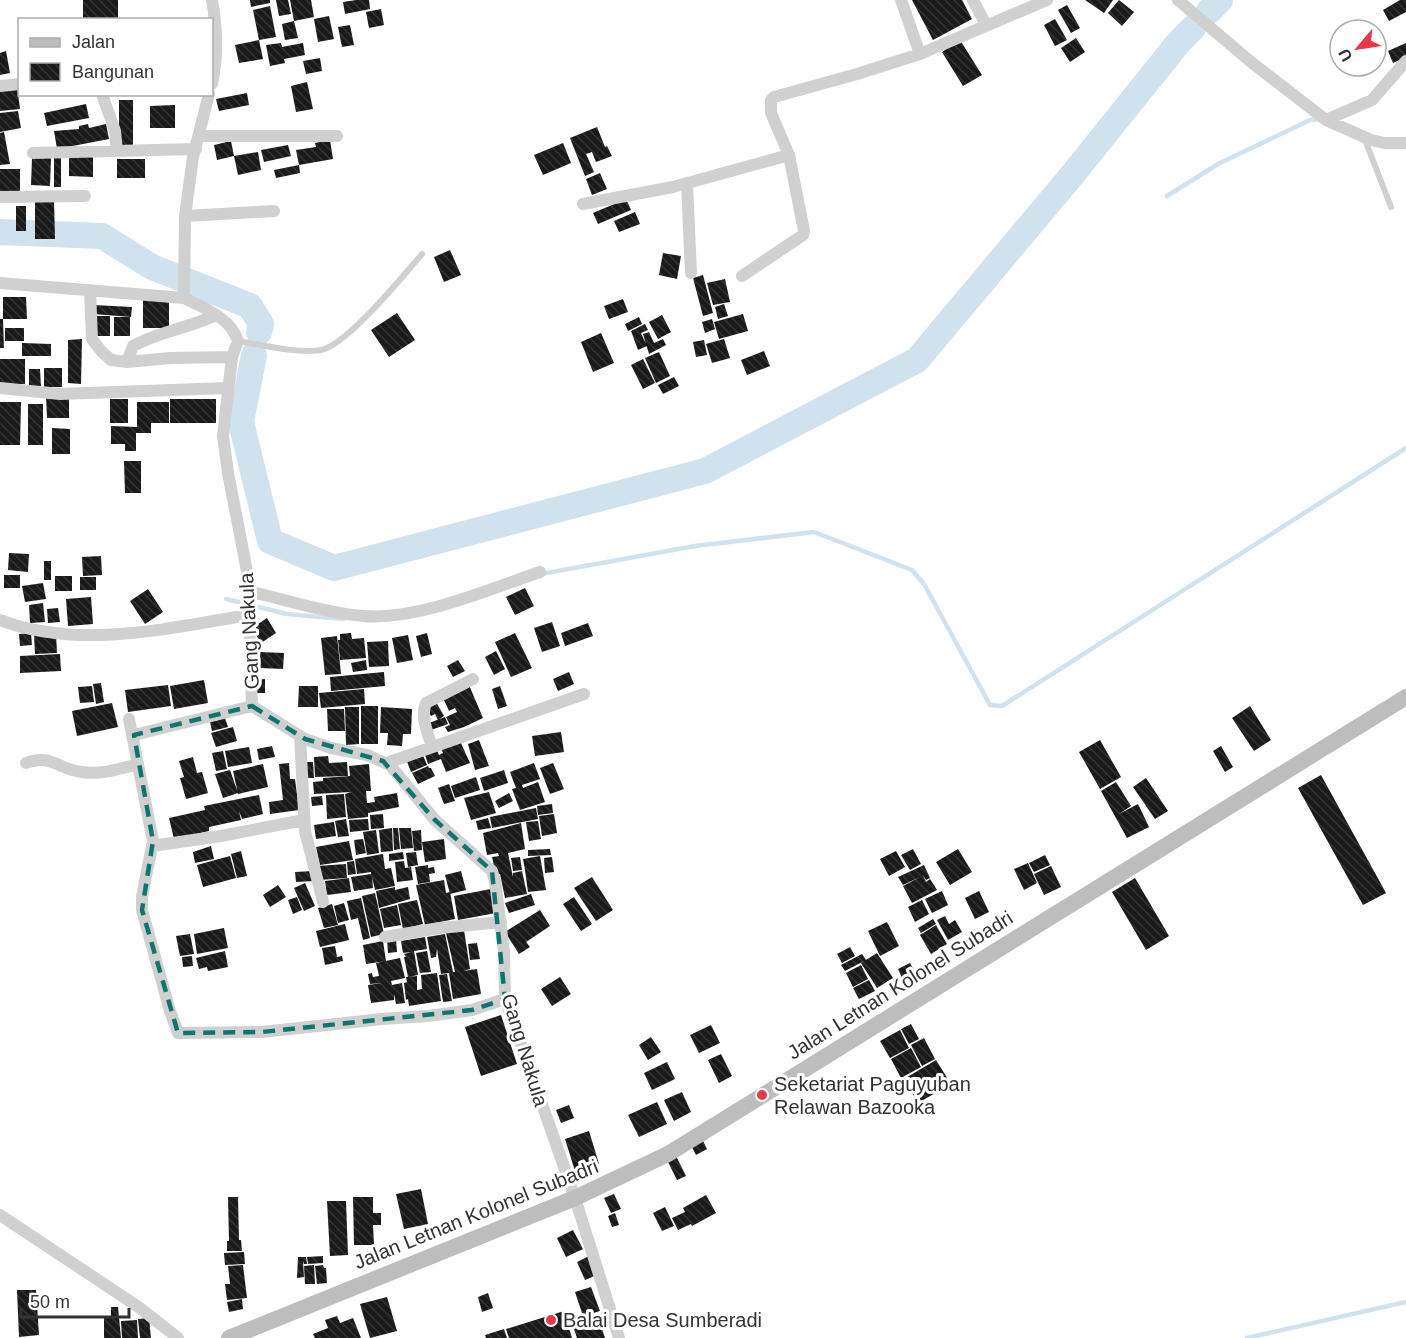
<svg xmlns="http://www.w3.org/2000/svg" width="1406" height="1338" font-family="Arial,sans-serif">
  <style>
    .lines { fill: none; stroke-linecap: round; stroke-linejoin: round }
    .stream { stroke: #cfe2ee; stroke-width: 4.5 }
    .river { stroke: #cfe2ee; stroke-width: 26 }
    .building { fill: url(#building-back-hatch) }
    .service { stroke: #d0d0d0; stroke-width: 6 }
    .minor { stroke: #d0d0d0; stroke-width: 12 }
    .secondary { stroke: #bdbdbd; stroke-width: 16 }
    .marked { fill: none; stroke: #0f766e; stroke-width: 4.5; stroke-dasharray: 12 8; stroke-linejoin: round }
    .poi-dot { fill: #e63946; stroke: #fff; stroke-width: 2 }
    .labels { text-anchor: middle; stroke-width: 6; stroke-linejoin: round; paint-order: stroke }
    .street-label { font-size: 20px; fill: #333; stroke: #fff }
    .poi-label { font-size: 20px; fill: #333; stroke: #fff; text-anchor: start }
  </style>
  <defs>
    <pattern id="building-back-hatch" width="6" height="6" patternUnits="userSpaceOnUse" patternTransform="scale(1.5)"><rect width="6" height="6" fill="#1a1a1a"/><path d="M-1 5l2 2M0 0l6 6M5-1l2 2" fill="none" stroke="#333"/></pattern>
  </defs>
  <rect width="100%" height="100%" fill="#fff"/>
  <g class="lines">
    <path class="stream" d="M1167 196 1218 164 1310 120 1319 119
      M541 574 695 546 814 532 912 570 924 584 990 705 1002 706 1406 448
      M226 599 287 614 344 619
      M1247 1338 1406 1302"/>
    <path class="river" d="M1209 11 1220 0
      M0 232 102 236 152 267 250 306 261 324 259 332
      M254 355 241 422 270 541 334 568 705 471 917 360 1073 174 1179 42 1193 28"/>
  </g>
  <path class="building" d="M83 0H118V20H83Z
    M250 0H270V3L251 7Z
    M276 0H288L291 14 279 16Z
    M290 0H311L314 17 294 21Z
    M356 0H369L370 9 345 14 343 2Z
    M912 0H962L972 19 933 40Z
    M1085 0H1113L1104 13Z
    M1119 0 1134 12 1122 26 1108 13Z
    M1400 0H1406V12L1389 21 1383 10Z
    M1067 5 1080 28 1071 33 1058 10Z
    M270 6 276 37 259 40 263 59 239 63 235 45 259 40 253 10Z
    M381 9 384 25 369 28 366 12Z
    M329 16 334 39 318 42 314 19Z
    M1055 19 1067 40 1055 46 1044 25Z
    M294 21 298 38 285 40 282 24Z
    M350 25 354 45 342 47 338 27Z
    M1076 38 1085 52 1070 62 1061 48Z
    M960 40 982 75 963 86 942 52Z
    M281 43 282 47 303 43 305 55 284 59 285 63 270 66 266 45Z
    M1406 43V57L1393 63 1388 51Z
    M6 51 10 73 0 75V53Z
    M320 58 322 71 306 74 303 61Z
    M307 82 313 109 296 112 291 86Z
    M17 85 20 109 0 111V87Z
    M247 93 249 105 219 111 216 99Z
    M119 100H133V145H119Z
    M86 104 89 118 47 126 44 113Z
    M175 105V128H150V106Z
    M18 111 21 128 0 132V113Z
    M88 124 89 128 106 124 109 139 57 149 54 131 79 129V126Z
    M597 127 605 147 607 146 612 156 596 162 592 152 586 154 594 172 585 176 570 138Z
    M4 132 10 164 0 165V133Z
    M330 140 333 159 299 165 296 150 316 147 315 143Z
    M231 141 234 156 258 152 261 170 238 175 234 156 217 160 214 145Z
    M563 143 571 163 543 175 534 155Z
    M288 145 291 156 264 162 261 150Z
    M69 155H93V177L69 176Z
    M54 157 61 158V187H54Z
    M32 158H51L50 186 31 185Z
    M117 159H145V178H117Z
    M299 165 300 173 276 178 274 170Z
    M0 169H20V191H0Z
    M600 173 607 189 592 195 586 179Z
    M626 199 631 210 598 224 593 213Z
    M35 200H54L55 239H35Z
    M16 206H26V231H16Z
    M635 212 640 224 619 232 614 221Z
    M450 250 461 275 444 282 434 257Z
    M663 253 681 256 677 279 659 275Z
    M703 275 713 313 703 316 693 278Z
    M725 279 730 302 713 305 707 283Z
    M3 297H26L27 319H3Z
    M143 299H169V328H143Z
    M623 299 628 312 609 319 604 306Z
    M724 304 728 316 718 319 715 307Z
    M94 305 132 307 131 317 93 314Z
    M397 313 415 340 389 357 371 330Z
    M743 314 748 331 719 339 714 322Z
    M662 315 671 332 658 339 649 322Z
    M93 316H110V336H93Z
    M114 317H130V336H114Z
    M639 317 642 324 628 331 625 324Z
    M0 319H3L4 348H0Z
    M712 319 715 329 705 333 702 322Z
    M645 324 648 330 641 333 647 346 638 350 631 331Z
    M5 328H24V341H5Z
    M649 332 654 343 663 339 666 345 649 354 643 334Z
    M601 333 614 363 593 372 581 342Z
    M82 339 81 384 68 383V340Z
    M724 339 730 358 712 363 706 344Z
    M704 340 707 355 696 357 693 342Z
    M22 343 51 344V356H22Z
    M764 351 770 366 747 375 741 360Z
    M659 352 670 376 656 383 645 358Z
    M0 359H25V384H0Z
    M643 359 655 383 643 389 631 365Z
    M44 368H62V387H44Z
    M29 369H40L41 387H29Z
    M674 377 679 386 663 394 658 385Z
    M46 395H69V418H47Z
    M110 399H128V423H110Z
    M170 399H216V423H170Z
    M0 402H21L20 445H0Z
    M137 402H169V423H151V433H136V451H125V444H111V426L137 427Z
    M28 404H43V445H28Z
    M52 428 70 429V454H52Z
    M124 461H141V493H125Z
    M9 553 29 554 28 572 8 570Z
    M101 556 102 575 83 576 82 557Z
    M44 561H51V580H44Z
    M4 575H20V588H4Z
    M55 576H72V591H55Z
    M80 577H96V590H80Z
    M43 583 46 599 25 602 22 586Z
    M525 588 534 606 515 615 506 597Z
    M148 589 163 612 145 624 130 601Z
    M91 597 93 624 68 626 66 599Z
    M43 603 45 622 30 623 29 605Z
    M58 608 60 622 48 623 47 609Z
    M267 618 276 633 261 643 252 628Z
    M552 622 560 646 542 652 534 628Z
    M588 623 593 636 565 646 561 633Z
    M31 633 32 645 20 646 19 634Z
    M351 633 352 639 364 638 366 658 340 660 338 640H340V634Z
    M427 633 432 654 421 657 416 636Z
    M515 633 532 668 511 677 495 642Z
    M56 634 57 653 35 654 34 635Z
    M408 635 413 660 397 663 392 638Z
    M337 636 341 674 325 675 321 638Z
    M388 641 389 666 369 667 367 642Z
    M496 651 505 669 494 675 485 657Z
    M260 652 284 653 283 669 260 668Z
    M60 654 61 671 20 673V656Z
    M366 660 367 670 353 672 351 663Z
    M458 660 465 671 453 677 447 666Z
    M384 672 385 686 331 691 330 677Z
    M569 672 574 684 558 691 553 679Z
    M265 679V693H255V680Z
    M204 680 208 703 174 709 170 686Z
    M101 683 104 702 96 704 93 684Z
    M168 685 171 706 128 712 125 690Z
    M469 685 483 718 464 727 448 732 445 727 450 725 446 717 457 712 455 708 449 711 443 698Z
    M92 686 94 702 80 703 78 687Z
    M299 686H318V707H298Z
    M500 686 507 706 498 709 492 689Z
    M364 689 365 704 321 708 319 693Z
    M436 702 444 716 438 720 435 714 431 716 426 707Z
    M112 703 118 727 77 736 72 711Z
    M361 706H378V744H361Z
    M1250 706 1271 740 1254 751 1232 718Z
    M345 707H359V744L346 745Z
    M381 707 412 709 411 734H403L402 746 387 745 388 733H380Z
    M327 709H344L345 731H328Z
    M445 717 448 724 431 730 429 723Z
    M225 718 228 727 212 731 210 722Z
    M233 727 237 741 216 747 211 733Z
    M561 732 564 752 535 756 532 736Z
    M479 740 489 766 475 770 468 744Z
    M1100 740 1121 777 1100 789 1079 752Z
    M460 741 470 763 446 772 441 759 428 764 425 755 437 750 439 755 443 753 441 748Z
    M272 746 275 757 259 760 257 749Z
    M1221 746 1233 767 1225 772 1213 751Z
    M249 747 252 763 228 767 225 751Z
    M223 751 227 769 216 771 212 753Z
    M422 753 427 765 411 772 406 759Z
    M328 756 329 763 347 762 348 776 315 777 314 757Z
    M193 757 197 773 202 772 208 793 186 799 180 778 184 777 179 761Z
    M304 762H313L314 778H305Z
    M289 763 290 779H295L299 810 270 814 269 802 283 800 279 764Z
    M534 763 540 779 522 785 523 788 538 782 545 802 520 810 512 789 516 788 510 772Z
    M553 763 564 789 550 794 540 768Z
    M263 764 268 787 238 794 233 771Z
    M369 764 371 791H366L367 803 375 802 374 797 397 793 399 807 368 813V817L348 819 345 794 351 792 314 794 313 782 323 781V778L350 776 349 766Z
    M428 766 429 768H431L435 776 418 784 412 773Z
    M230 770 238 793 223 798 215 774Z
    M504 770 508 783 484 791 480 778Z
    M1321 775 1386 893 1363 905 1298 788Z
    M476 777 480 790 455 798 451 786Z
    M1146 778 1168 811 1155 819 1133 787Z
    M1116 782 1131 806 1119 814 1138 804 1149 827 1127 838 1101 791Z
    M449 784 455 801 444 804 438 788Z
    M489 792 496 813 471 820 464 798Z
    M509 793 513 801 499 808 495 801Z
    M344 794 346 817 327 819 326 795Z
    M259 795 263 814 242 819 239 811 241 820 209 827V831L174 839 169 818 205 810 204 806Z
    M322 796 323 805 312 806 311 797Z
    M552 804 553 813 538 815 537 806Z
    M536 808 538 819 492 828 490 817Z
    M383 814 384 828 371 829 370 815Z
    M554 814 557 833 542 836 539 816Z
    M488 818 491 828 478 830 476 821Z
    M346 819 349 836 338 837 335 821Z
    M368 819 369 830 350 832 349 820Z
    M538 821 541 839 529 841 526 822Z
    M334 822 336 836 316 839 314 825Z
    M521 823 525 849 508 853 513 877V873L522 871 527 894 505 898 500 874 496 875 492 857 499 856 498 853 487 855 483 833Z
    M392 828 393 851 381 852 379 830Z
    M393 828H398L400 849 394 850Z
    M399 828H411L413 848 401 849Z
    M376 830 379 853 367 855 363 832Z
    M421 830 422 850 414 851 412 831Z
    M363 839 366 853 356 855 354 840Z
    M444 839 446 859 425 862 422 842Z
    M349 841 353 860 320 865 316 847Z
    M211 846 214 859 195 863 193 852Z
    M550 849 551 855 528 856V850Z
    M913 849 921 864 910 870 901 855Z
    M958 849 972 872 950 885 936 862Z
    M241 851 247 876 237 878 231 854Z
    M896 851 905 867 889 876 880 859Z
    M403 852 404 859 389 861V854Z
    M416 852 418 865 408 867 406 853Z
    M383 854 385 869 391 868 395 886 375 890 372 877 373 888 354 891 351 877 371 874V872L357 874 355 859Z
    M1045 855 1050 865 1034 872 1029 863Z
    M230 856 236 878 203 887 197 865Z
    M540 856 546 890 528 892 525 870H528H525L523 859Z
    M520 857 522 870 513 871 511 858Z
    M552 857 554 872 545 873 544 858Z
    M354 861 356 874 348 875 347 862Z
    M404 861 405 868 411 867 413 880 397 882 395 862Z
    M1028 863 1037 883 1024 890 1014 869Z
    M346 864 347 878 319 880 317 866Z
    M428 865V868L434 867 435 873 429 874 430 882 418 884 415 867Z
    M924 865 930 878 926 880 923 875 926 882 930 879 937 890 912 903 903 886 920 877 903 885 898 877Z
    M1051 866 1061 887 1044 895 1034 874Z
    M313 871 314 881 296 882 295 872Z
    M461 871 466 890 450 894 445 875Z
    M592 877 613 910 596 921 574 888Z
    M349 878 351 892 327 895 325 881Z
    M1135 878 1169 936 1146 950 1112 892Z
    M444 880 446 893 450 892 455 919 425 925 416 885Z
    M305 883 315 906 304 911 294 888Z
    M278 885 286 897 270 907 263 895Z
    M395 887V890L408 887 410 899 379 908 376 891Z
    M491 889 496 913 458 920 454 896Z
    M942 891 948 905 932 913 925 899Z
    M979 891 989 912 975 919 965 898Z
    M375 893 384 934 371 937 362 896Z
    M531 894 535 905 509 913 505 903Z
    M297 897 302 910 293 914 288 900Z
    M574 897 592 924 581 931 563 904Z
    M361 898 370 938 363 940 358 918 351 920 347 901Z
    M417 900 423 924 403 929 398 904Z
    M922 900 929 914 915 922 908 907Z
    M344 903 349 920 338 923 334 906Z
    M332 904 338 925 324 928 318 908Z
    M397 905 401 925 384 928 380 909Z
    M540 910 550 926 526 942 530 947 519 954 505 932Z
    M945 916 949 924 955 920 962 932 948 940 937 920Z
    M933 919 936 924 921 933 918 928Z
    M887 922 899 946 880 956 868 931Z
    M345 924 349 940 320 947 316 931Z
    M936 925 947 944 931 954 920 935Z
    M224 928 228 948 197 954 194 934Z
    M464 930 470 969 463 971 477 969 481 994 453 999 449 973 441 974 437 949 436 957 431 958 427 937 445 934 453 972H455L446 933Z
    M190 934 194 954 180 956 176 936Z
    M425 937 427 949 414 951 418 975 408 977 404 957H406L404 954 411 952 403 953 401 941Z
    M396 939 397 952 388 953 387 940Z
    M383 941 386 961 366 964 363 945Z
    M477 943 480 959 470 960 468 944Z
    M335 946 337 957 342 956 343 961 325 965 322 948Z
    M850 947 855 956 842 963 837 954Z
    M225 951 228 967 208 971 207 967 199 969 196 958Z
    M427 951 431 972 420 973 416 953Z
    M877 953 893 978 877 988 861 963Z
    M862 954 866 960 845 971 841 965Z
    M192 956 193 966 183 967 182 957Z
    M400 958 405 978 391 981 392 985 402 983 405 1003 396 1004 394 994V1000L371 1003 368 985 381 983 370 984 368 974 372 973 373 977 379 976 376 963Z
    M910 963 915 972 902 978 898 969Z
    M861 965 868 979 853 987 846 973Z
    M437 973 441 1001 409 1006 408 999 406 1000 404 983 407 982 406 977 417 976V990L422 989 421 975Z
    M447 974 452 1001 443 1002 439 975Z
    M560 977 571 994 552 1006 541 989Z
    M869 980 875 991 859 999 853 988Z
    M501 1015 517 1064 481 1076 465 1027Z
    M911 1024 919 1039 909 1044 901 1029Z
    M711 1025 720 1043 699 1053 690 1035Z
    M900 1030 909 1048 890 1058 880 1041Z
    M651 1037 661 1052 648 1060 639 1045Z
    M924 1038 935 1059 922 1066 911 1045Z
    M911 1048 921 1067 901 1078 891 1059Z
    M721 1054 732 1076 719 1083 708 1060Z
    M936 1060 951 1084 918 1103 904 1079Z
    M667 1062 675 1079 652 1090 644 1073Z
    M682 1092 691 1112 674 1121 664 1100Z
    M657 1102 667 1124 639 1137 628 1115Z
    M569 1105 574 1118 561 1123 556 1110Z
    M589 1131 599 1164 575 1171 565 1139Z
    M703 1141 707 1149 696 1155 692 1147Z
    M676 1156 686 1176 677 1180 667 1160Z
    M421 1189 428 1224 404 1229 396 1194Z
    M614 1194 621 1209 611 1213 604 1198Z
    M706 1195 716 1213 692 1226 691 1224 678 1230 672 1218 685 1212 683 1208Z
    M228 1197H238L239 1240H241L242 1251H227V1241H229Z
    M353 1197H373V1213H381V1225H373L374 1245H354Z
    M327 1201H346L348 1255 330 1256Z
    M665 1207 674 1226 662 1231 653 1213Z
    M615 1213 619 1225 612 1227 608 1216Z
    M573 1230 583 1249 566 1257 557 1238Z
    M244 1252 245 1264 225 1265 224 1253Z
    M323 1256V1263L308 1264 307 1257Z
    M589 1256 597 1275 585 1280 577 1262Z
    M298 1257H306L307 1264H304L303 1261 304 1277 297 1278Z
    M243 1265 247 1298 227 1300 225 1284H230L228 1266Z
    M314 1265 315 1284H305L304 1266Z
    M323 1265 324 1268H326L327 1283 317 1284 315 1266Z
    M591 1287 600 1311 583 1316 575 1292Z
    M17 1290H36L39 1335 19 1337Z
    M488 1293 493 1308 482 1312 478 1297Z
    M387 1297 397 1331 370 1338 360 1304Z
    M242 1299 243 1309 229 1312 227 1302Z
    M111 1307H118L121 1338H104V1317L111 1316Z
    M564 1311 572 1338H509L506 1329Z
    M337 1316 340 1323 353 1318 361 1338H315L313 1334 328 1328 325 1320Z
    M598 1317 605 1338H577L573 1326Z
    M149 1318 151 1338H140L138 1319Z
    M137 1320 138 1338H122L121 1321Z
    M504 1329 507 1338H486L485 1335Z"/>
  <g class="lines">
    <path class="service" d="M1365 140 1391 207
      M238 341C263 345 297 354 321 350 347 345 403 276 422 254"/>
    <path class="minor" d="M901 0 920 54
      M973 0 986 25
      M1178 0 1251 62 1326 120 1371 140 1385 143H1406
      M212 84C218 56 217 28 212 0
      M0 86 20 84
      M102 94 115 131 117 151
      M209 94 193 157 185 216 184 298C204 308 231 318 238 341L232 357 223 436 228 473 251 592 249 615 252 706 305 739 331 748 367 755 390 765 435 820 492 871 495 881 504 952 505 999 575 1198 619 1338
      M1326 120 1372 100 1406 61
      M199 136H337
      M33 153 196 149
      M687 184 691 273
      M0 197 85 196
      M583 204 673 187 789 155
      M185 216 274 211
      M742 276 803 235 804 231 789 155 771 113V100L774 97 857 74 920 54 1047 0
      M0 283 184 298
      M90 290 92 339 101 351 111 360 127 362 170 358 232 357
      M127 362 133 346C160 331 189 328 216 315
      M0 388 60 394 228 388
      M251 592C288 600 326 613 363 616 416 621 490 589 540 572
      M0 620C80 650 168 628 249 615
      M129 719 153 841 142 897V910L170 1011 178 1033 262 1032 382 1019 428 1016 472 1010 505 999
      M134 735 252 706
      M300 736 305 831 323 902
      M432 747C428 733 420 717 426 703L473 679
      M26 763C50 753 60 770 81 772 101 775 120 769 138 764
      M387 763 584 694
      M152 846 221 836 304 820
      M385 937 440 928 501 922
      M0 1215 140 1308 178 1338"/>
    <path class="secondary" d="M229 1338 575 1198 668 1154 1406 697"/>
  </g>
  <path class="marked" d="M252 706 305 739 383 761 435 820 492 871 505 999 472 1010 262 1032 178 1033 142 910 153 841 134 735Z"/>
  <g class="poi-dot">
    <circle cx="762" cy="1095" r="6"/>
    <circle cx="551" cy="1320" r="6"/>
  </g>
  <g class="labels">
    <g class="street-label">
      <text transform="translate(249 631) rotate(-93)" y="7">Gang Nakula</text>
      <text transform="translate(900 985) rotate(-32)" y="7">Jalan Letnan Kolonel Subadri</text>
      <text transform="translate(525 1050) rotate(73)" y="7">Gang Nakula</text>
      <text transform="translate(476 1214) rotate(-22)" y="7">Jalan Letnan Kolonel Subadri</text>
    </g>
    <g class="poi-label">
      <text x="774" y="1091">Seketariat Paguyuban<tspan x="774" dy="23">Relawan Bazooka</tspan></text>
      <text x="563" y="1327">Balai Desa Sumberadi</text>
    </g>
  </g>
  <rect x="18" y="18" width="195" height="78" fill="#ffffff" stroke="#adadad" stroke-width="1.5"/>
  <rect x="30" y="38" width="30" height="9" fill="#bdbdbd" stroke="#adadad" stroke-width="1.5"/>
  <text x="72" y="48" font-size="18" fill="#333333">Jalan</text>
  <rect x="30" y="63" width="30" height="18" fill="url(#building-back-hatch)" stroke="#adadad" stroke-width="1.5"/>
  <text x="72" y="78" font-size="18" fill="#333333">Bangunan</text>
  <g transform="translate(1358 48) rotate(241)"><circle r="28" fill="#ffffff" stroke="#adadad" stroke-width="1.5"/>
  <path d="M0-4.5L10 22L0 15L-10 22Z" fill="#e63946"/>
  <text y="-9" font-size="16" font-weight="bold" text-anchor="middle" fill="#333333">U</text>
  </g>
  <path d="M21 1308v9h108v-9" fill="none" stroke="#333333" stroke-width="3"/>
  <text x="30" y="1308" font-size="18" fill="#333333" stroke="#ffffff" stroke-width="4.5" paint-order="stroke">50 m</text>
</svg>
